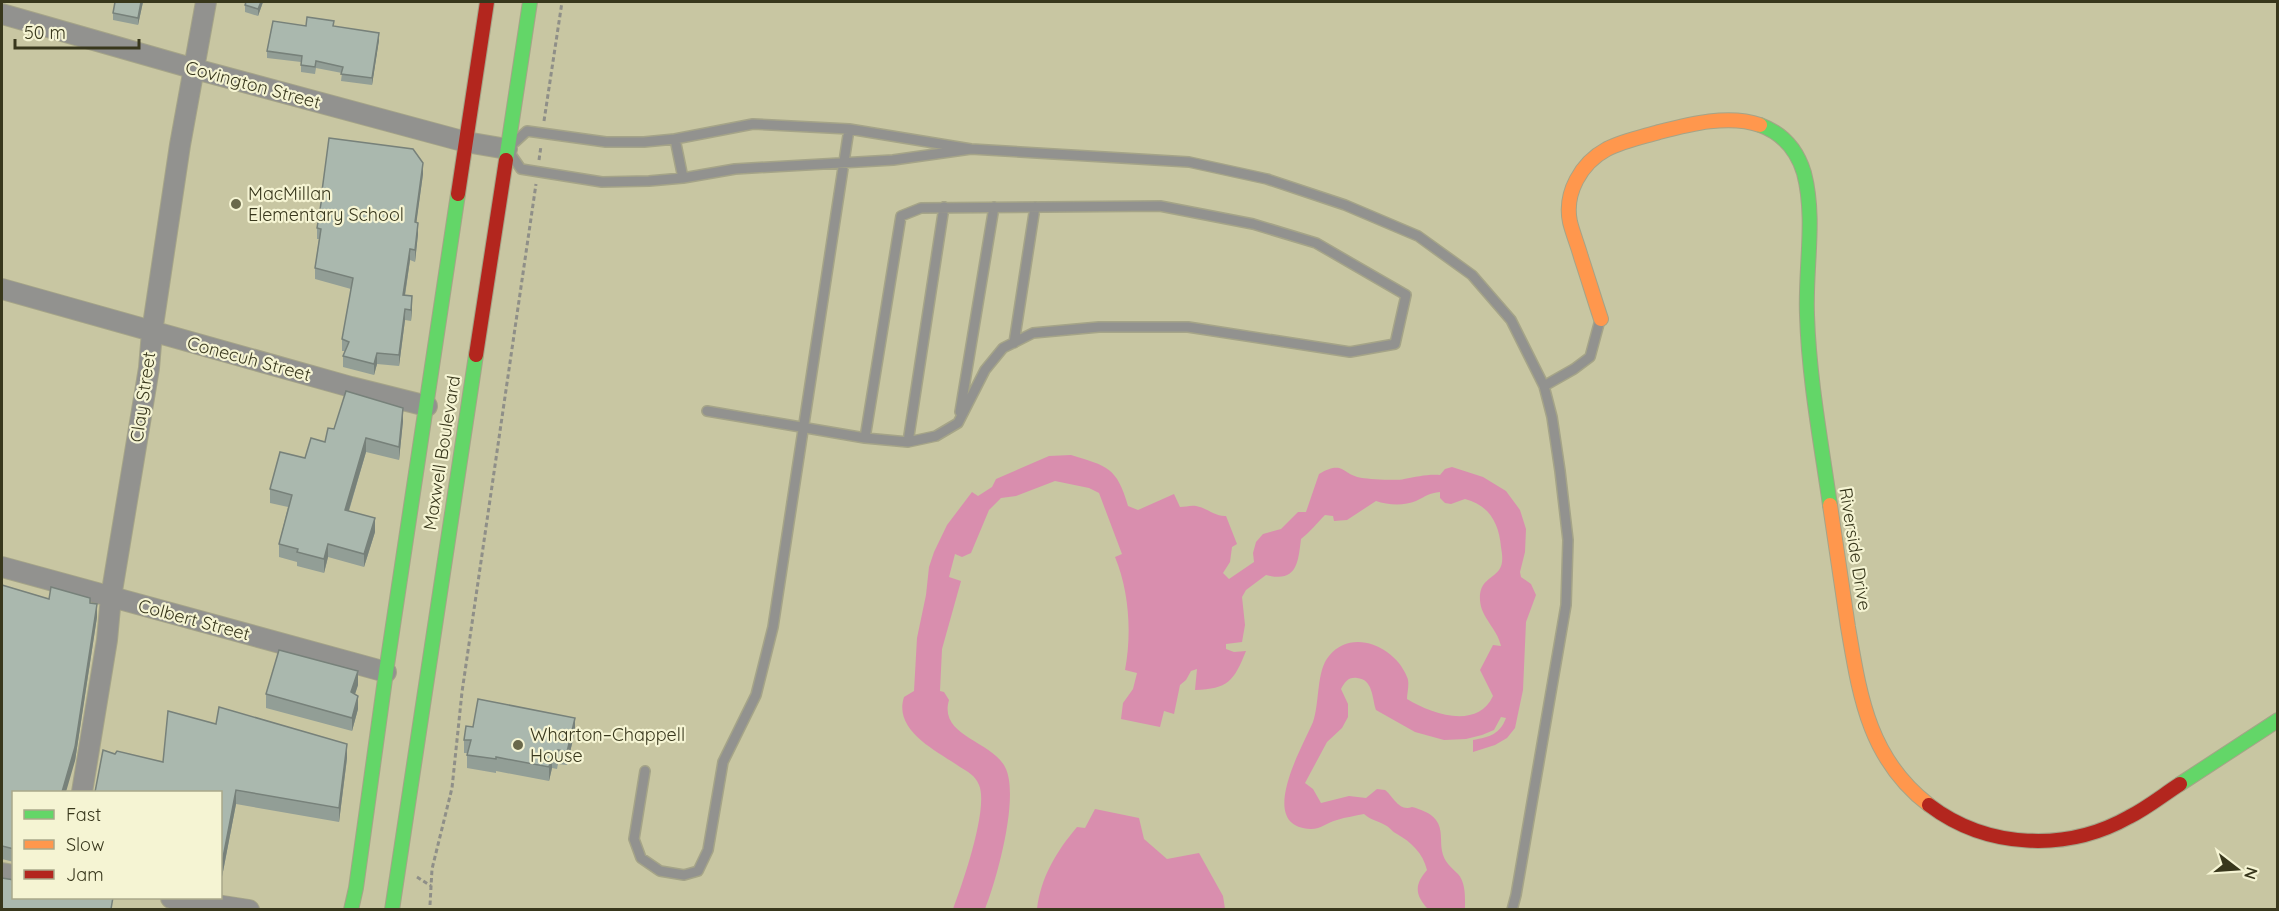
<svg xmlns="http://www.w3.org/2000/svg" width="2279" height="911" font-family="Quicksand,sans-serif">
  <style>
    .water { fill: #d98eae }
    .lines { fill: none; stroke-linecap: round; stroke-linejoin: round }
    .lane-casing { stroke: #a5a488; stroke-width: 12 }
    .street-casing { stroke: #a5a488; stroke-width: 22 }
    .fast-casing { stroke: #a5a488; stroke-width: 16 }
    .slow-casing { stroke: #a5a488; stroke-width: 16 }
    .jam-casing { stroke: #a5a488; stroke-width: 16 }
    .path { stroke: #8f8f88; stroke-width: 3; stroke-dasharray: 4.5 3; stroke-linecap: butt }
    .lane { stroke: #92928f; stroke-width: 9 }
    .street { stroke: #92928f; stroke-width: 20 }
    .fast { stroke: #63d668; stroke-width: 14 }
    .slow { stroke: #ff974d; stroke-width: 14 }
    .jam { stroke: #b3261e; stroke-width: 14 }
    .wall { fill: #929e96 }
    .shaded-wall { fill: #77817a }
    .building { fill: #aab8ae; stroke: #77817a; stroke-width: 1.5 }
    .poi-dot { fill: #6a694b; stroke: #f5f4d3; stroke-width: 2 }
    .labels { text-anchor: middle; stroke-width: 4.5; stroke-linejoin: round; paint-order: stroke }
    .street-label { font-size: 18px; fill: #38371c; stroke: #f5f4d3 }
    .poi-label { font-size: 18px; fill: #38371c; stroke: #f5f4d3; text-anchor: start }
  </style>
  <rect width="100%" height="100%" fill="#c8c6a2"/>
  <path class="water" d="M1071 455C1107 466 1117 467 1128 506L1138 510 1174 494 1180 507C1185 507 1191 505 1196 506 1207 508 1216 517 1226 516L1237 544 1232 547 1230 562 1223 573 1229 579 1254 562 1253 553 1256 542 1263 534 1281 529 1298 512H1306L1319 474C1344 459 1342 475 1362 478 1369 479 1398 481 1404 479 1417 477 1427 474 1440 475L1445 469 1452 467 1483 477 1506 491 1520 510 1526 529 1525 552 1520 572 1521 577 1531 584 1536 595 1526 622 1523 690 1515 728 1507 738 1495 745 1473 752V740C1490 737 1500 734 1506 718L1501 717 1494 730 1482 735 1466 739 1444 740 1415 732 1376 710C1372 698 1373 679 1357 678 1348 677 1345 682 1341 689L1348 704V717L1342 728 1327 742 1305 783 1313 789 1321 803 1349 796 1366 798 1377 789 1385 790C1393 796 1399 812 1412 807 1420 809 1431 813 1436 820 1443 829 1440 841 1442 851 1444 862 1451 867 1458 874 1466 883 1465 898 1465 909H1428C1415 895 1414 885 1427 870 1423 853 1411 842 1397 834 1392 832 1390 827 1385 825 1377 820 1372 821 1364 814 1355 816 1346 817 1337 820 1328 822 1321 829 1311 829 1255 827 1303 746 1313 722 1320 702 1316 671 1329 656 1353 627 1396 648 1407 677 1410 683 1407 693 1407 699 1432 714 1477 730 1493 696L1480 670 1493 645 1501 646C1497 628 1481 618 1480 600 1479 581 1491 580 1499 570 1504 563 1502 554 1501 547 1499 523 1489 505 1465 499L1451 504 1445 503 1440 498V492C1429 493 1426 496 1416 501 1404 506 1388 505 1376 501L1347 520 1334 521 1333 516 1325 515C1316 524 1311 531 1301 539 1298 563 1297 583 1266 575L1246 590 1242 597 1245 625 1242 642 1226 644V649L1234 652 1246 651C1234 681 1228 689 1195 690L1197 669 1191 671 1186 680 1180 685 1174 714 1164 711 1160 727 1121 719 1123 703 1133 689 1137 673 1125 670C1132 633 1129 591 1115 557L1122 554 1099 493 1089 488 1055 481 1016 496 1001 498 989 510 971 553 962 557 955 554 949 577 961 581 942 649 940 691 944 692 949 700C938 737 994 741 1006 769 1019 799 997 879 985 909H953C962 885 989 808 979 785 975 775 968 772 960 767 937 751 893 731 904 697L914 691 917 638 926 595 929 567 934 552 947 525 972 492 978 496 992 487 996 479 1049 456Z
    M1095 809 1139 818 1144 839 1167 859 1199 853 1223 896 1225 909H1037C1041 877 1056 852 1077 827L1085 828Z"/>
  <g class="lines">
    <defs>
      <path id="lane" d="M675 139 683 178
        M515 142 527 131 606 142H644L675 139 753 124 849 129 971 149 1189 162 1267 179 1345 205 1418 236 1472 275 1511 320 1544 386 1574 369 1590 357 1600 320
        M512 156 521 169 602 182 649 181 683 178 735 169 893 160 971 149
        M1014 343 1035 207
        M707 411 865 438 908 442 936 436 958 423 985 370 1003 348 1033 333 1099 327H1188L1350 352 1395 344 1406 295 1316 243 1253 224 1160 206 921 208 901 216 865 438
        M960 412 994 207
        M908 442 944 207
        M645 771 634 839 641 858 660 871 684 875 698 871 708 850 723 762 756 695 773 627 849 129
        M1512 910 1516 895 1566 605 1568 540 1560 471 1552 417 1544 386"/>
      <path id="street" d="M2 14 195 69 466 142 507 149
        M2 289 351 387 427 406
        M2 567 386 672
        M82 792 107 640 111 597 149 368 152 332 180 145 206 2
        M2 873 14 875
        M171 898 249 910"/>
      <path id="fast" d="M1760 125C1782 133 1797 150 1804 173 1816 219 1805 268 1807 315 1809 379 1821 442 1830 505
        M506 160 530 2
        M2180 784 2278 720
        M351 910 356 888 386 672 458 194
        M392 910 476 355"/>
      <path id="slow" d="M1601 319C1594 298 1588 278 1581 257 1578 246 1573 234 1570 222 1564 193 1581 163 1607 149 1623 141 1642 137 1659 132 1690 124 1729 114 1760 125
        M1830 505C1836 546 1842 587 1848 627 1860 697 1869 759 1929 805"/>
      <path id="jam" d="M458 194 487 2
        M476 355 506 160
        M1929 805C1987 849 2067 852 2129 817 2147 808 2163 795 2180 784"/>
    </defs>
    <use href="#lane" class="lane-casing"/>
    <use href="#street" class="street-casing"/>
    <use href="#fast" class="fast-casing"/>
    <use href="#slow" class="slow-casing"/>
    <use href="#jam" class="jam-casing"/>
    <path class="path" d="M544 121 562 2
      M539 160 541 146
      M417 877 431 886
      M430 905 432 869 452 788 462 692 536 184"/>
    <use href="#lane" class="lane"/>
    <use href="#street" class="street"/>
    <use href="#fast" class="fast"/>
    <use href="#slow" class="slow"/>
    <use href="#jam" class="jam"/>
  </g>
  <path class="wall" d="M115 2H143L138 25 113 20V13Z
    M263 2 258 16 245 12V5Z
    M306 26 334 27 379 40 372 85 341 81 342 73 316 68 315 74 301 72V62L267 58V51Z
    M423 174 416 223 418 234 415 262 410 260 405 296 412 308 411 321 405 320 399 366 377 364 374 375 343 367V356L345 351H342V339L351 289 315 279V268L319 239H317V228L322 202V191Z
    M403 421 399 460 366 452 349 511 375 532 364 567 328 557 324 573 297 566V562L279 557V544L288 507 270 503V489L305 458 325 442 334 429Z
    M2 585 49 599 90 603 97 617 75 761 14 792V862L2 859Z
    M358 685 355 694 358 709 352 731 266 708V694Z
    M575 731 567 765 558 764 557 769 552 768 549 781 496 771V773L467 768V753H464V740Z
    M347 758 339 822 236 804 221 882 220 792 163 762Z"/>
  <path class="shaded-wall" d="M141 2H143L138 25V18Z
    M261 2H263L258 16V9Z
    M379 33V40L372 85V78Z
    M423 163V174L415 233V222Z
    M418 223V234L415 262V250Z
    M410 249V260L403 307V295Z
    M412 296V308L411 321V310Z
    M405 309V320L399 366V355Z
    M377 353V364L374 375V364Z
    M403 408V421L399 460V447Z
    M366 438V452L345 523V510Z
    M375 518V532L364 567V554Z
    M328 544V557L324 573V559Z
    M97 604V617L75 761 66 792H62Z
    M358 671V685L351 706V692Z
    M358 696V709L352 731V718Z
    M575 718V731L567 765V752Z
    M347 744V758L339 822V808Z
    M552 755V768L549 781V767Z
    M236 790V804L221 882V868Z"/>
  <path class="building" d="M115 2H141L138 18 113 13Z
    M246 2H261L258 9 245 5Z
    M307 17 334 21 333 26 379 33 372 78 341 74 343 67 316 61 315 67 301 65 302 56 267 51 273 21 306 26Z
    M329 138 413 149 423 163 415 222 418 223 415 250 410 249 403 295 412 296 411 310 405 309 399 355 377 353 374 364 343 356 349 342 342 339 353 278 315 268 321 229 317 228 323 191H322Z
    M346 391 403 408 399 447 366 438 345 510 375 518 364 554 328 544 324 559 297 552 298 549 279 544 292 495 270 489 280 452 305 458 311 438 325 442 328 428 334 429Z
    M2 585 49 599 51 587 90 598V603L97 604 75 747 62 792H14V849L2 846Z
    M279 650 358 671 351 692 358 696 352 718 266 694Z
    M478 699 575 718 567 752 558 750 557 755H552L549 767 496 757V759L467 755 471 740H464L466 726 473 727Z
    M219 707 347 744 339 808 236 790 221 868 220 792H95L103 750 115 754 117 751 163 762 168 711 216 724Z
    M2 878 14 880V897H113L111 909H2Z"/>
  <g class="poi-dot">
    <circle cx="236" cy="204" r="6"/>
    <circle cx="518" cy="745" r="6"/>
  </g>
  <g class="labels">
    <g class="street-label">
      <text transform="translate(253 85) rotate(15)" y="6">Covington Street</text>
      <text transform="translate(249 359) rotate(15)" y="6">Conecuh Street</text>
      <text transform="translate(143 397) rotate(-82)" y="6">Clay Street</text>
      <text transform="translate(442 453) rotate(-81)" y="6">Maxwell Boulevard</text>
      <text transform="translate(1855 549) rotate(81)" y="6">Riverside Drive</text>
      <text transform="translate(194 620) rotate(15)" y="6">Colbert Street</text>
    </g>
    <g class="poi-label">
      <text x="248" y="200">MacMillan<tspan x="248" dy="21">Elementary School</tspan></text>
      <text x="530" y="741">Wharton–Chappell<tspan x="530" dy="21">House</tspan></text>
    </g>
  </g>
  <rect width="2279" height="911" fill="none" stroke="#38371c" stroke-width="6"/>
  <rect x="12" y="791" width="210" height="108" fill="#f5f4d3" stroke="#a9a88a" stroke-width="1.5"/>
  <rect x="24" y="810" width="30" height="9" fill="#63d668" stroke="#a9a88a" stroke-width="1.5"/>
  <text x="66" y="821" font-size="18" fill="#38371c">Fast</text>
  <rect x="24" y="840" width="30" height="9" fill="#ff974d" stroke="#a9a88a" stroke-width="1.5"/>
  <text x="66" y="851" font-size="18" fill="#38371c">Slow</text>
  <rect x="24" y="870" width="30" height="9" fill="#b3261e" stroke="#a9a88a" stroke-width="1.5"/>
  <text x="66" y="881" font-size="18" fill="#38371c">Jam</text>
  <g transform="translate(2237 869) rotate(107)" stroke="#f5f4d3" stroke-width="4.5" paint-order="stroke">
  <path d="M0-4.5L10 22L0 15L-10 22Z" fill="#38371c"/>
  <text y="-9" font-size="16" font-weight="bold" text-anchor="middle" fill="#38371c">N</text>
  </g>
  <path d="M15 39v9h124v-9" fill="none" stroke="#38371c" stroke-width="3"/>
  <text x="24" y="39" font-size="18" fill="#38371c" stroke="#f5f4d3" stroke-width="4.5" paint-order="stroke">50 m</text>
</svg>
